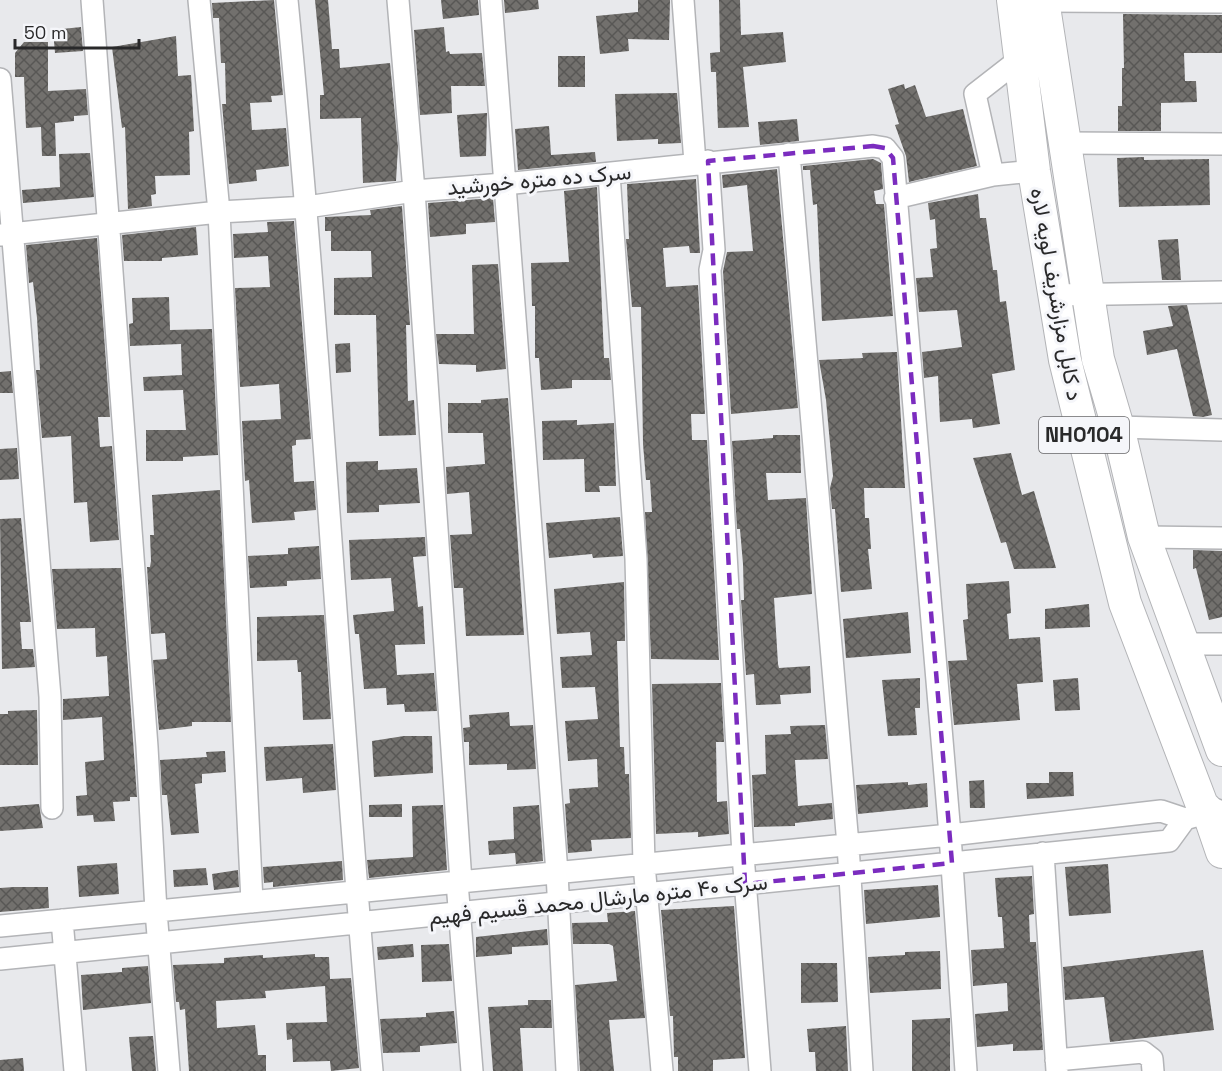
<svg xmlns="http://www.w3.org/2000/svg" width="1222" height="1071" font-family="'Space Grotesk',Vazirmatn,sans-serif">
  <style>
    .building { fill: url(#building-cross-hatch) }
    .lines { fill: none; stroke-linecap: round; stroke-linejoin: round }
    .minor-casing { stroke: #b3b4b7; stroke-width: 24 }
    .highway-casing { stroke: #b3b4b7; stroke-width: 34 }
    .minor { stroke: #fff; stroke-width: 21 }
    .highway { stroke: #fff; stroke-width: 32 }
    .marked { fill: none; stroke: #7b2cbf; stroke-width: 4.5; stroke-dasharray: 12 8; stroke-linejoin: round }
    .labels { text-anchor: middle; stroke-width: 6; stroke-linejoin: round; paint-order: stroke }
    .shield { fill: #f5f6fa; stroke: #666668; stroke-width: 1.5 }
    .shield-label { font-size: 21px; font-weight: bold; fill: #29292a }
    .street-label { font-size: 22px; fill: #29292a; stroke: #f5f6fa }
  </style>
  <defs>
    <pattern id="building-cross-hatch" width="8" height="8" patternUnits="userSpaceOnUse" patternTransform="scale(1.5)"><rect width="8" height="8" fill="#72706d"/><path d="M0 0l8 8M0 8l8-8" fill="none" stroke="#585755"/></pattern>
  </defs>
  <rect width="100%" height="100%" fill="#e8e9ec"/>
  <path class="building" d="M274 0 283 95 271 96 272 102 250 103 252 130 286 128 289 166 256 170 257 181 229 184 222 104H226L225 63H221L219 18H213L212 3Z
    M315 0H328L332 49H339L340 68 390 63 398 147 396 181 363 183 361 118 320 119V95H324Z
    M441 0H478L479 15 443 19Z
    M504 0H538L539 9 505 13Z
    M638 0H670L669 40 628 39 629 51 600 54 596 16 638 12Z
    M719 0H740L741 35 783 32 786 62 743 67 749 127 718 128 716 72H711L710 53 720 52Z
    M1123 14 1222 15V53H1184L1185 81H1196L1197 102 1161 103V131H1118V106H1122V68H1124Z
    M81 27 83 51 55 53 53 30Z
    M444 27 446 52 449 51 450 54 482 53 485 86H451L452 113 420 115 414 30Z
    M176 36 178 76 191 75 194 131 189 132 190 175 155 176 156 194 151 195 152 206 128 209 125 127 122 128 112 47Z
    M24 42H48V91L86 89 88 115 74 116V121L55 123 56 156H42L41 127 26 128 24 77H15V53Z
    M558 56H585V87H558Z
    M904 84 905 89 915 85 926 117 963 109 977 166 909 182 906 156 895 125 899 124 888 89Z
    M677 93 681 143 658 144V139L617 141 615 94Z
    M487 113 486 156 460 157 457 115Z
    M797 119 799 141 760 145 758 122Z
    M549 126 551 155 595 152 596 162 518 170 515 129Z
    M90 153 94 197 23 203 22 190 60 187 59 154Z
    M1144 157V160L1209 159 1210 205 1119 207 1117 158Z
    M873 159 881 163 883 189 874 191 876 204H884L893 316 822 321 817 204 813 205 810 170H803V166Z
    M777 169 798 408 731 414 723 271 727 252 753 251 747 185 723 188 722 175Z
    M696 179 700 253H690L689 246 663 248 666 287 698 285 705 414H691L692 440H707L719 660 651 659 645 512H652L650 480H646L643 444 641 307H632L626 239H629L627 184Z
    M597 187 604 358H609L611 380H572V388L541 390 539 358H535V306H532L531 263 569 262 564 191Z
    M978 194 980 218H986L993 270H997L1000 302 1006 301 1015 370 992 374 1000 424 973 428 972 419 940 422 938 376 924 378 922 352 962 347 957 310 919 312 916 278 933 277 930 249 937 248 935 219 930 220 928 203Z
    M493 198 495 222 466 224V234L430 237 428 203Z
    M402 206 410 325H406L408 401 414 400 416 435 379 436 376 315H334V278L372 277 371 251H331V231H325V217L371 215 370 210Z
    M294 221 311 439 296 440V445L292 446 294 482 314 481 316 510 294 512 295 520 252 523 249 480 245 481 242 421 281 419 279 384 240 387 235 288 270 287 268 256 234 258 233 234 268 232 267 222Z
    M196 227 198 255 162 258V261H124L122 235Z
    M97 238 110 417H98L100 447 112 446 119 540 90 542 87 502 74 503 71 436 42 438 36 370H40L37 318 33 282 29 283 26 245Z
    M1178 239 1181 280H1162L1158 240Z
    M498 264 506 369 476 372V365L439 364 436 334H474L472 265Z
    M169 297 170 330 212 329 218 455 183 457V461H146V430H186L183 390 144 391 143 377 182 375 181 344 130 346 129 324 133 323 132 298Z
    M1187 305 1212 415 1203 417 1193 416 1177 349 1147 355 1143 331 1173 326 1168 306Z
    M350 343 351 372 336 373 335 344Z
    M897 352 905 488H864L865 518H869L871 549H868L872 589 841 592 835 509H832L830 488 833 476 826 400 819 360 863 358 862 353Z
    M11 371 13 393H0V372Z
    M508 398 524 635 466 636 463 588H454L450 535 472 534 469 492 447 494 446 467 485 464 483 433H448V403H481V400Z
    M577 420V425L614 423 616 486H599L600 492H585L584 459 543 460 542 421Z
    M773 435H800L801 473H766L768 500 806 498 812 594 774 598 778 664 779 668 810 666 811 693 780 695 781 704 756 705 754 674 746 675 741 600H744L743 564 740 529H737L732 441 773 438Z
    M17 448 19 479 0 480V449Z
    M1011 453 1022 495 1034 491 1056 568 1014 569 1006 542 1001 543 973 458Z
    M378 461V470L417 468 420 503 379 505V512L347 513 346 462Z
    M220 490 231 722H192V726L159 730 153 660 167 659 165 633 151 634 147 567H150L151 561 150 535H154L152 495Z
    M620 517 623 556 593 558 592 554 549 558 546 523Z
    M21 518 31 622H20L22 649H33L35 667 2 669 0 519Z
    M425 537 426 556 413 557 418 607 423 606 425 644 395 645 397 675 434 673 437 711 405 712 404 704 387 705 386 688 364 689 359 634H355L353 615 394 611 393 598 391 578 351 580 349 540Z
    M319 546 321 579 287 581V586L250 588 248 556 288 554V548Z
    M1193 550 1222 551V617L1209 620 1196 568 1193 569Z
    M121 568 137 797H130V801L113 802 115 821 94 822 93 815 77 816 76 796 87 795 85 762 104 760 102 717 63 720V699L109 696 107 656 96 657 95 628 57 629 52 569Z
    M1009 581 1011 613 1007 614 1009 639 1040 637 1043 682 1017 684 1020 720 954 725 948 661 967 660 963 620 968 619 966 584Z
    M624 582 625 641H617L620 747H624L625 774H629L631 838 591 840 592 851 568 853 565 804 570 803 569 789 598 787 597 759 568 761 565 721 598 719 595 687 562 688 560 657 592 655 590 632 557 634 554 589Z
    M1089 604 1090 627 1045 629V609Z
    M908 612 911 653 846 658 843 619Z
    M324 615 331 719 303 720 301 672H298L297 660 257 661V617Z
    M920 678V708H915L917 735 888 736 882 680Z
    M1078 678 1080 710 1055 711 1053 680Z
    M721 683 724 742H716L717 802 727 801 729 834 698 837V832L656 834 652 684Z
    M37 710 38 765H0V714H8V711Z
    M509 712 510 726 533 725 536 769 507 770V764L469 765V742H464L463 728 470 727 469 715Z
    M825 725 828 759 795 760 798 806 832 803 833 819 795 823V826L754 827 752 775 766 774 765 735 791 734 790 726Z
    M404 736H432L433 773 374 777 372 741Z
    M333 744 336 790 303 793 302 778 266 781 264 747Z
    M225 751 226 772 202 774V783L195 784 199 833 171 835 167 795H162L160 760 207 757 206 752Z
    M1049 772H1073L1074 796 1027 799 1026 783H1049Z
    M984 780 985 808H970L969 781Z
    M908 782V785L927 783 928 807 858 814 856 785Z
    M39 804 43 828 0 831V807Z
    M402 804V817H369V805Z
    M443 805 447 870 369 878 367 860 413 857 412 806Z
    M539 805 543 861 516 864 515 853 489 855 488 841 514 839 513 807Z
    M342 861 343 880 273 887V882L264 883 263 867Z
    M117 863 119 894 79 897 77 866Z
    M1108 864 1111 913 1069 916 1065 867Z
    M206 868 208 885 174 887 173 870Z
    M238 870 239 887 214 890 212 874Z
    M1032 876 1034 914 1029 915 1030 942H1036L1043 1050 1013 1051V1044L977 1047 975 1014 1008 1011 1007 983 973 986 971 950 1004 948 1002 917H998L995 878Z
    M938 885 940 917 866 924 864 890Z
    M14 887H48L49 908 0 912V888Z
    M734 906 745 1058 713 1060V1071H678V1057H674L673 1016H670L661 910Z
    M635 911 645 1018 609 1020 614 1071H580L575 985 617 981 613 946 609 944H573L572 923 608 922 607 913Z
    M547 929 548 945 512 947V954L476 957V937Z
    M413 944 414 957 378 960 377 947Z
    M449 944 452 981 422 982 421 945Z
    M1203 950 1214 1030 1110 1042 1104 997 1065 1000 1063 967Z
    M940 951 941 989 870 993 868 957 905 955V952Z
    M315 954V957H329L330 979 351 978 359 1068 331 1071 330 1061 293 1062 292 1039 287 1040 286 1023 327 1022 325 986 265 991 266 998 216 1001 217 1028 255 1025 258 1055H266V1071H189L185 1009 180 1010 179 1002H176L173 965 224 963V958L263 955V958Z
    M801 963H837L838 1002 801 1003Z
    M148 966 151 1003 83 1010 81 975 122 972V968Z
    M528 1000H551L552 1028H520L523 1071H493L488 1007 528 1005Z
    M454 1011 457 1043 420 1046V1052L383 1053 380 1019 426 1017V1013Z
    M950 1018V1071H912V1020Z
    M846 1026 848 1071H816L815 1052H809L807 1029Z
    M153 1036 156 1071H132L129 1037Z
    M23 1058 24 1071H0V1060Z"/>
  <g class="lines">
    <defs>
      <path id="minor" d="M92 0 147 747 156 911 169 1071
        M199 0 219 212 252 902
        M287 0C322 356 340 714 372 1071
        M398 0 414 191 461 882
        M491 0 557 873 567 1071
        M683 0 695 163
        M1043 1 1222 2
        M0 79 50 697 52 808
        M1065 143 1222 144
        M789 154 848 845 862 1071
        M708 161 714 250 710 270 743 855 760 1071
        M609 174 636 559 644 864 662 1071
        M993 175 975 94 1020 59
        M895 198 993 175 1034 171
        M0 235 219 212 307 207 414 191 504 184 873 146 885 148 893 158 950 835 966 1071
        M1055 295 1222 292
        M1118 427 1222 430
        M1144 537 1222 538
        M1182 644H1222
        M1043 853 1057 1071
        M457 882 472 1071
        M62 920 75 1071
        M0 926 950 835 1161 811 1185 819
        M0 959 1169 841 1185 819 1217 810
        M1056 1060 1143 1052 1152 1059 1153 1071"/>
      <path id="highway" d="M1013 0 1034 171 1065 360 1125 603 1202 805 1208 811 1222 852
        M1043 0 1098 359 1118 427 1144 537 1222 750"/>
    </defs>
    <use href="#minor" class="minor-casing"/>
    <use href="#highway" class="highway-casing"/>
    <use href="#minor" class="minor"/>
    <use href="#highway" class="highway"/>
  </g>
  <path class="marked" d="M873 146 885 148 893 158 952 863 745 884 708 161Z"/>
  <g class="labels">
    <rect class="shield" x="1039" y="417" width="90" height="36" rx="4.5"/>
    <g class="shield-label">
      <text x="1084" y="442">NH0104</text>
    </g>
    <g class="street-label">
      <text transform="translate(539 179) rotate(-5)" y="8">سرک ده متره خورشید</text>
      <text transform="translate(1057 294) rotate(80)" y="8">د کابل مزارشریف لویه لاره</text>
      <text transform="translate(598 899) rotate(-6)" y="8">سرک ۴۰ متره مارشال محمد قسیم فهیم</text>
    </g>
  </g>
  <path d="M15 39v9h124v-9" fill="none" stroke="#29292a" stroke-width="3"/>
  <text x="24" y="39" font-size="18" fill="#29292a" stroke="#f5f6fa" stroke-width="4.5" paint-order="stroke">50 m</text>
</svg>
